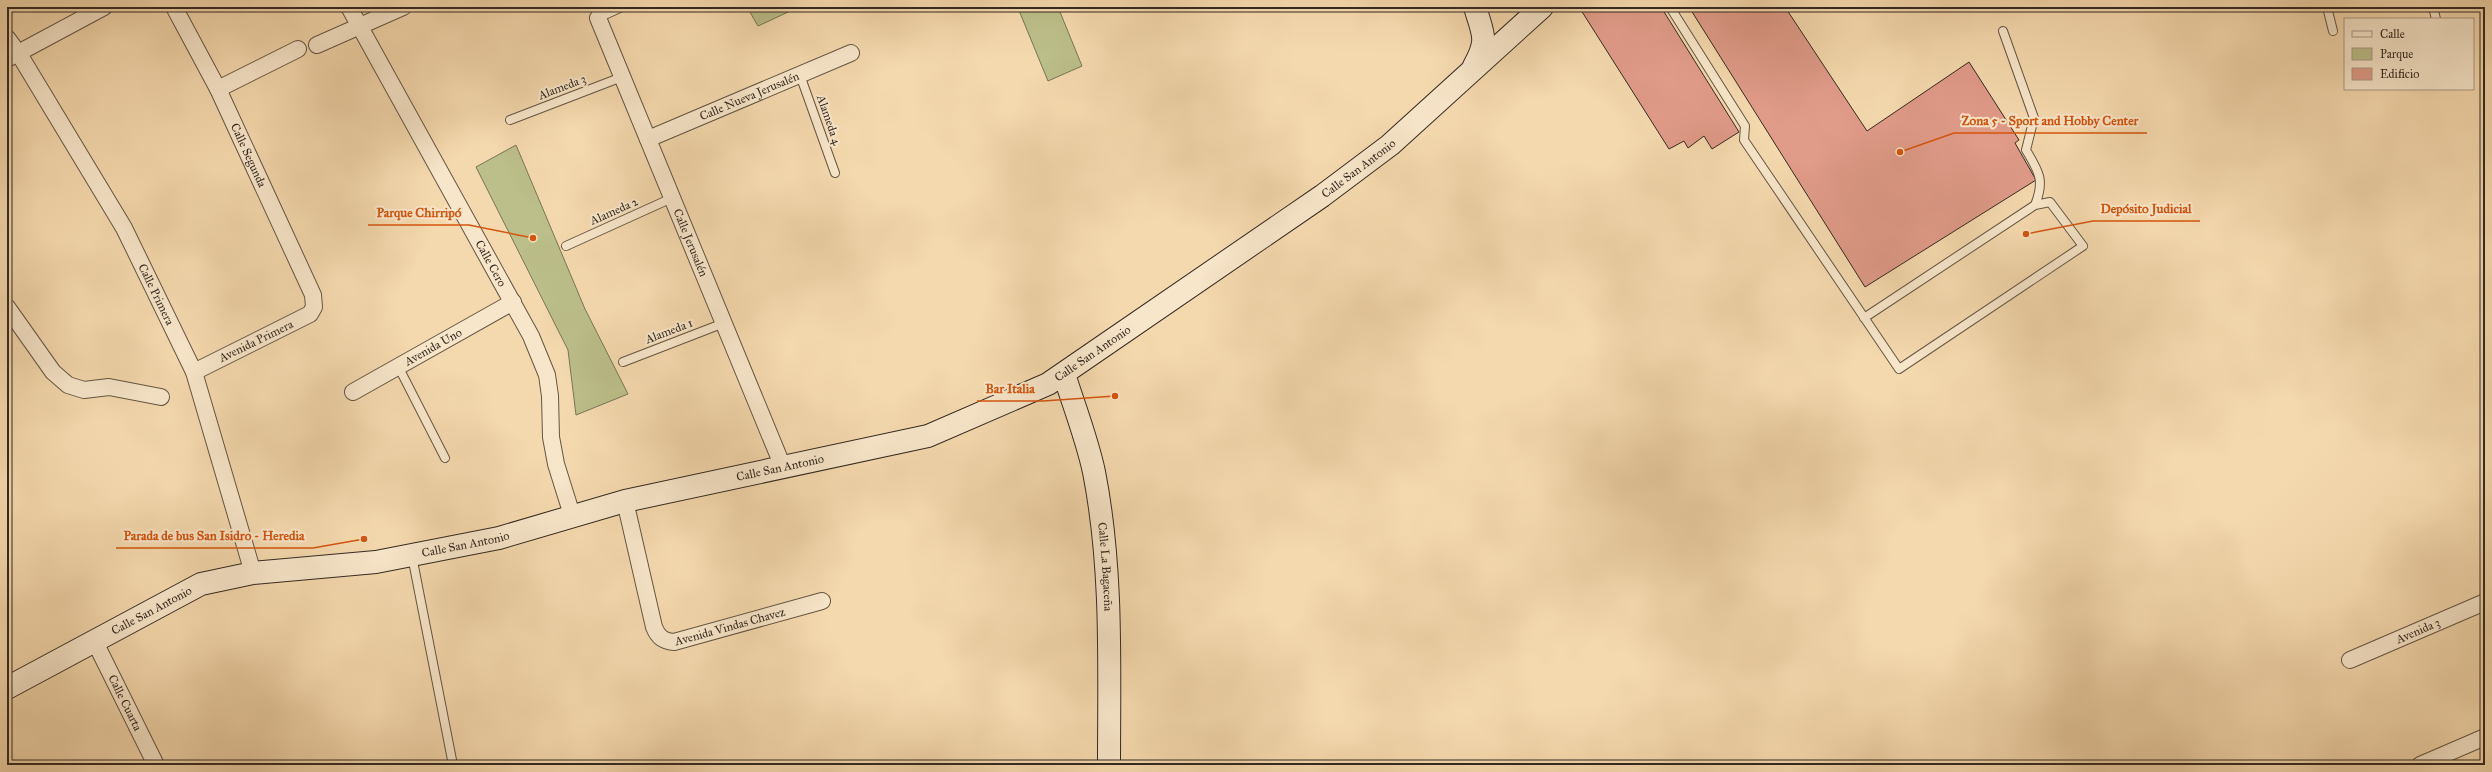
<svg xmlns="http://www.w3.org/2000/svg" width="2492" height="772" font-family="'IM FELL Great Primer',serif">
  <style>
    .green { fill: #bcbf8a; stroke: #787456 }
    .building { fill: #e09b89; stroke: #342921 }
    .lines { fill: none; stroke-linecap: round; stroke-linejoin: round }
    .lane-casing { stroke: #645544; stroke-width: 10 }
    .street-casing { stroke: #645544; stroke-width: 18 }
    .secondary-casing { stroke: #342921; stroke-width: 24 }
    .lane { stroke: #f8e6ca; stroke-width: 8 }
    .street { stroke: #f8e6ca; stroke-width: 16 }
    .secondary { stroke: #f8e6ca; stroke-width: 22 }
    .labels { text-anchor: middle; stroke-width: 4; stroke-linejoin: round; paint-order: stroke }
    .street-label { font-size: 12px; fill: #342921; stroke: #f8e6ca }
    .leader { fill: none; stroke: #d6540e; stroke-width: 1.5 }
    .callout-dot { fill: #d6540e; stroke: #f8e6ca; stroke-width: 1.5 }
    .callout-label { font-size: 13px; text-anchor: middle; font-weight: bold; fill: #d6540e; stroke: #f8e6ca; stroke-width: 4; stroke-linejoin: round; paint-order: stroke }
  </style>
  <rect width="100%" height="100%" fill="#f5d9ae"/>
  <filter id="stains"><feTurbulence type="fractalNoise" baseFrequency=".005" numOctaves="4"/><feColorMatrix values="0 0 0 0 .2 0 0 0 0 .09 0 0 0 0 .02 0 0 0 .5 -.17"/></filter>
  <radialGradient id="worn" r=".72"><stop offset=".6" stop-color="#630" stop-opacity="0"/><stop offset="1" stop-color="#630" stop-opacity=".3"/></radialGradient>
  <path class="green" d="M747 7H799L758 26Z
    M1058 7 1082 66 1048 81 1018 8Z
    M516 145 585 309 628 394 576 415 568 350 476 167Z"/>
  <path class="building" d="M1579 7H1661L1739 132 1712 149 1704 136 1688 148 1684 141 1669 149Z
    M1689 7H1785L1867 131 1969 62 2019 140 2015 143 2036 180 1865 287Z"/>
  <g class="lines">
    <defs>
      <path id="lane" d="M1670 7 1745 126 1744 140 1899 369 2083 246 2050 202 2035 205
        M2327 7 2333 31
        M2433 7 2436 19
        M598 18 622 7
        M800 75 835 173
        M510 120 622 77
        M566 246 672 198
        M1864 318 2035 205C2045 180 2039 172 2026 150L2034 118 2003 31
        M623 362 724 323
        M398 366 445 458
        M412 556 453 765"/>
      <g id="street">
        <path id="s1" d="M174 7 218 89 313 295 314 307 310 314 194 372"/>
        <path id="s2" d="M349 7 531 336 547 375 550 396 551 437 556 464 572 515"/>
        <path id="s3" d="M598 18 783 467"/>
        <path id="s4" d="M7 38 19 54 124 228 194 372 253 573"/>
        <path d="M317 45 403 7"/>
        <path d="M7 59 104 7"/>
        <path d="M218 89 298 49"/>
        <path id="s5" d="M648 139 851 53"/>
        <path d="M7 307 53 372 68 385 84 390 109 387 161 397"/>
        <path id="s6" d="M353 392 513 302"/>
        <path id="s7" d="M625 501 654 627C658 637 663 641 674 642L822 601"/>
        <path id="s8" d="M94 640 156 765"/>
        <path id="s9" d="M2350 660 2485 602"/>
        <path d="M2420 765 2485 737"/>
      </g>
      <g id="secondary">
        <path d="M1474 66C1489 39 1483 35 1475 7"/>
        <path id="s10" d="M1064 374C1074 406 1087 439 1094 472 1113 569 1109 667 1109 765"/>
        <path id="s11" d="M7 688 201 584 253 573 376 562 499 538 625 501 928 436 1048 384 1322 196 1390 145 1542 7"/>
      </g>
    </defs>
    <use href="#lane" class="lane-casing"/>
    <use href="#street" class="street-casing"/>
    <use href="#secondary" class="secondary-casing"/>
    <use href="#lane" class="lane"/>
    <use href="#street" class="street"/>
    <use href="#secondary" class="secondary"/>
  </g>
  <g class="labels">
    <g class="street-label">
      <text transform="translate(562 87) rotate(-21)" y="4">Alameda 3</text>
      <text dy="4" stroke="none"><textPath href="#s5" startOffset="110">Calle Nueva Jerusalén</textPath></text>
      <text transform="translate(829 120) rotate(71)" y="4">Alameda 4</text>
      <text dy="4" stroke="none"><textPath href="#s1" startOffset="166">Calle Segunda</textPath></text>
      <text dy="4" stroke="none"><textPath href="#s11" startOffset="1472">Calle San Antonio</textPath></text>
      <text transform="translate(614 211) rotate(-24)" y="4">Alameda 2</text>
      <text dy="4" stroke="none"><textPath href="#s3" startOffset="243">Calle Jerusalén</textPath></text>
      <text dy="4" stroke="none"><textPath href="#s2" startOffset="293">Calle Cero</textPath></text>
      <text dy="4" stroke="none"><textPath href="#s4" startOffset="297">Calle Primera</textPath></text>
      <text transform="translate(669 331) rotate(-21)" y="4">Alameda 1</text>
      <text transform="translate(256 341) rotate(-26)" y="4">Avenida Primera</text>
      <text dy="4" stroke="none"><textPath href="#s6" startOffset="92">Avenida Uno</textPath></text>
      <text dy="4" stroke="none"><textPath href="#s11" startOffset="1148">Calle San Antonio</textPath></text>
      <text dy="4" stroke="none"><textPath href="#s11" startOffset="812">Calle San Antonio</textPath></text>
      <text dy="4" stroke="none"><textPath href="#s11" startOffset="488">Calle San Antonio</textPath></text>
      <text dy="4" stroke="none"><textPath href="#s10" startOffset="198">Calle La Bagaceña</textPath></text>
      <text dy="4" stroke="none"><textPath href="#s11" startOffset="164">Calle San Antonio</textPath></text>
      <text dy="4" stroke="none"><textPath href="#s7" startOffset="214">Avenida Vindas Chavez</textPath></text>
      <text dy="4" stroke="none"><textPath href="#s9" startOffset="74">Avenida 3</textPath></text>
      <text dy="4" stroke="none"><textPath href="#s8" startOffset="70">Calle Cuarta</textPath></text>
    </g>
  </g>
  <path class="leader" d="M1900 152L1954 133H2147M2026 234L2093 221H2200M533 238L469 225H368M1115 396L1043 401H977M364 539L313 548H116"/>
  <g class="callout-dot">
    <circle cx="1900" cy="152" r="4"/>
    <circle cx="2026" cy="234" r="4"/>
    <circle cx="533" cy="238" r="4"/>
    <circle cx="1115" cy="396" r="4"/>
    <circle cx="364" cy="539" r="4"/>
  </g>
  <g class="callout-label">
    <text x="2050" y="125">Zona 5 - Sport and Hobby Center</text>
    <text x="2146" y="213">Depósito Judicial</text>
    <text x="419" y="217">Parque Chirripó</text>
    <text x="1010" y="393">Bar Italia</text>
    <text x="214" y="540">Parada de bus San Isidro - Heredia</text>
  </g>
  <rect width="2492" height="772" fill="none" stroke="#f5d9ae" stroke-width="24"/>
  <rect x="8" y="8" width="2476" height="756" fill="none" stroke="#342921" stroke-width="2"/>
  <rect x="12" y="12" width="2468" height="748" fill="none" stroke="#342921"/>
  <rect x="2344" y="18" width="130" height="72" fill="#f8e6ca" stroke="#aa9a86"/>
  <rect x="2352" y="31" width="20" height="6" fill="#f8e6ca" stroke="#aa9a86"/>
  <text x="2380" y="38" font-size="12" fill="#342921">Calle</text>
  <rect x="2352" y="48" width="20" height="12" fill="#bcbf8a" stroke="#aa9a86"/>
  <text x="2380" y="58" font-size="12" fill="#342921">Parque</text>
  <rect x="2352" y="68" width="20" height="12" fill="#e09b89" stroke="#aa9a86"/>
  <text x="2380" y="78" font-size="12" fill="#342921">Edificio</text>
  <rect width="100%" height="100%" filter="url(#stains)"/>
  <rect width="100%" height="100%" fill="url(#worn)"/>
</svg>
